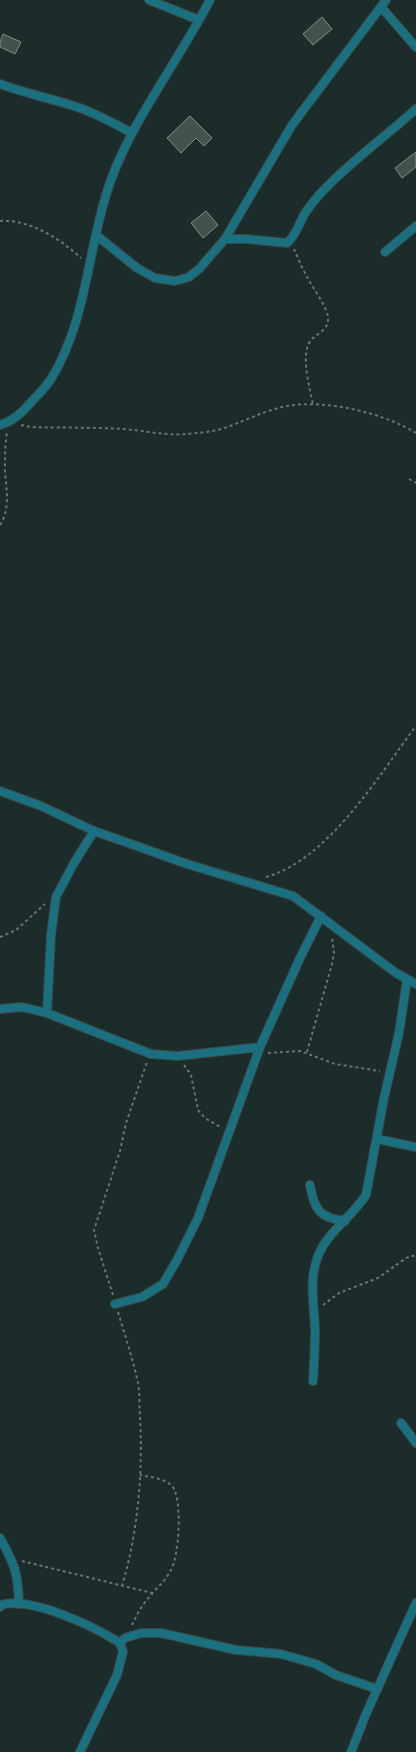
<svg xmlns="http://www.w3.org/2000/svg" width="416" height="1752" font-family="'Golos Text',sans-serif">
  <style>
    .building { fill: #44524c; stroke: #7f8e87 }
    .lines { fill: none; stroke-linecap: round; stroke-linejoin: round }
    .minor-casing { stroke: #394846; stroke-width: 10 }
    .tertiary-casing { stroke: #394846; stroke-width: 10 }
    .path { stroke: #687573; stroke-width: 2; stroke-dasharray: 3 3; stroke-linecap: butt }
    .minor { stroke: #1a707f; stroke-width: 8 }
    .tertiary { stroke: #1a707f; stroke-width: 8 }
  </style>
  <rect width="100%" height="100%" fill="#1c2c2a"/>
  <path class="building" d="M322 17 332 29 313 45 303 34Z
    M3 34 21 42 15 54 0 47V42Z
    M190 116 212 138 204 146 196 138 181 153 167 138Z
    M416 152V167L402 178 395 168Z
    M206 211 218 225 203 238 191 223Z"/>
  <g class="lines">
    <defs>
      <path id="minor" d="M149 0 199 20
        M381 7 416 47
        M0 84C24 93 49 98 74 106 94 112 113 123 132 133
        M96 235 137 268 155 278 175 281 189 277 199 269 225 239 292 125 386 0
        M225 239H247L287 243C295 237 299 224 304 215 308 208 314 201 319 195 348 163 384 138 416 109
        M385 252 416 226
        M0 425C14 421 24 411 33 400 39 394 46 387 51 379 92 313 87 228 120 158 145 103 182 54 210 0
        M0 1009 22 1007 47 1013 151 1054 178 1056 260 1047
        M47 1013 51 935 56 897 74 863 94 831
        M377 1139 416 1147
        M310 1185C314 1209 319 1218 345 1221
        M115 1304 142 1297 163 1284 177 1260 198 1218 260 1047 300 958 321 916
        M313 1381C314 1364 315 1347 315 1329 314 1301 307 1272 323 1246 334 1227 354 1214 366 1195L384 1098 399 1033 407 980
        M401 1423 416 1443
        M0 1538C15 1565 18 1573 19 1604
        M0 1607 1 1605C31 1596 95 1627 120 1643L123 1652 117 1675 80 1752
        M120 1643 125 1638 141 1633H161L236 1650 281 1654 316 1664 336 1675 377 1689
        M351 1752 366 1714 416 1603"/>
      <path id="tertiary" d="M0 791 41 806 94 831 134 845 187 864 293 896 396 973 416 984"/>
    </defs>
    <use href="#minor" class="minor-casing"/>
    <use href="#tertiary" class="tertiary-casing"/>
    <path class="path" d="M0 221C30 219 60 239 81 258
      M294 249C298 258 302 268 307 277 312 287 330 310 328 321 327 330 318 333 312 339 299 352 310 388 313 405
      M21 425 31 427C61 428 92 427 122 429 143 430 164 436 185 434 199 433 214 432 227 427 247 420 266 410 287 406 325 399 384 413 416 433
      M409 479 416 483
      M0 525C11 508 6 489 5 470 5 457 5 445 7 432
      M266 877C328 860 379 775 416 726
      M0 937 16 930 45 904
      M307 1052 332 964 334 953 332 938
      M268 1053 300 1051 335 1064 380 1071
      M184 1065 191 1075 198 1110 205 1118 222 1128
      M113 1295 98 1248 94 1230 120 1151 126 1123 147 1062
      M323 1305 339 1293 378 1278 406 1258 416 1255
      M118 1312C125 1336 133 1359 138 1383 140 1394 139 1406 140 1417 143 1473 138 1532 122 1586
      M22 1561 152 1593
      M132 1625C136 1617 140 1608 146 1601 154 1590 165 1582 171 1570 179 1556 183 1498 172 1486 164 1478 150 1477 140 1475"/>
    <use href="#minor" class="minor"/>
    <use href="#tertiary" class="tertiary"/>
  </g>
</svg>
